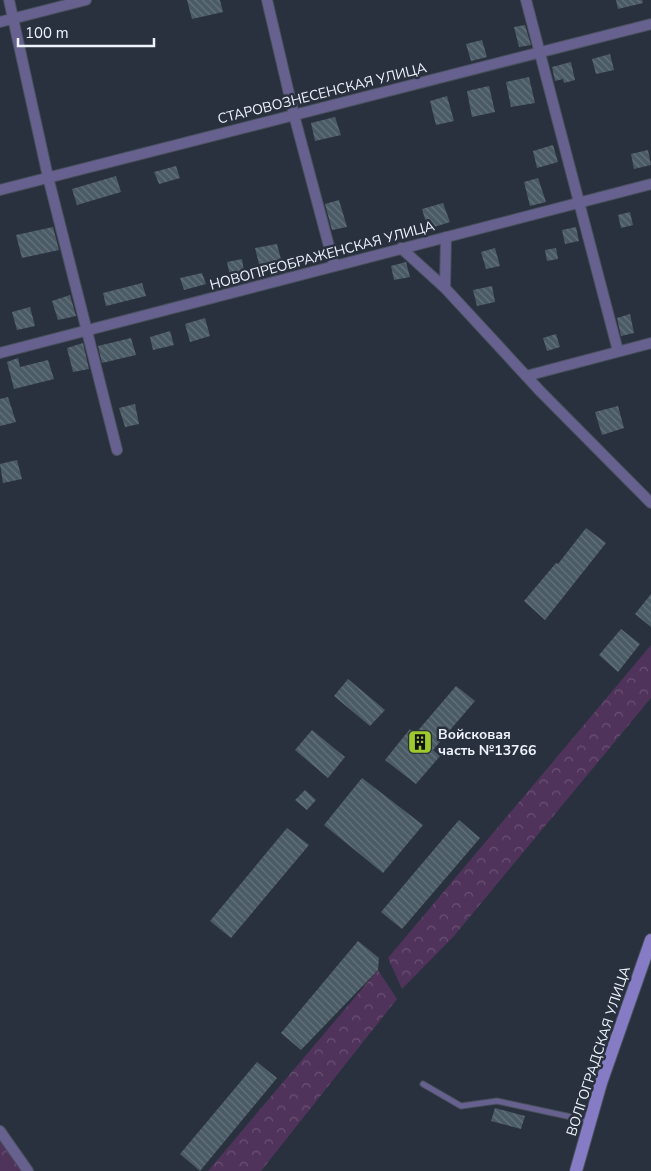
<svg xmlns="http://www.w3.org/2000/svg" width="651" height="1171" font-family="'Nunito Sans',sans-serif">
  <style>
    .forest { fill: url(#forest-crowns) }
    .building { fill: url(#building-back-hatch) }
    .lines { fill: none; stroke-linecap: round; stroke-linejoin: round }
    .service-casing { stroke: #48505c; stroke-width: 7 }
    .minor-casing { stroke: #48505c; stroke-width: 12 }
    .secondary-casing { stroke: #48505c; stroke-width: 14 }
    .service { stroke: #676190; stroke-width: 5 }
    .minor { stroke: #676190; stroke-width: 10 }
    .secondary { stroke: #867cc6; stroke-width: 12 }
    .labels { text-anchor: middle; stroke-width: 5; stroke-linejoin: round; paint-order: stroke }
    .street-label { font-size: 14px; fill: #edf2fb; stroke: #29313e }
    .poi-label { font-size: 14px; font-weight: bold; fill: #edf2fb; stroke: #29313e; text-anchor: start }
  </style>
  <defs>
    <pattern id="forest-crowns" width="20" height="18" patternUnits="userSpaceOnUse" patternTransform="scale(1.25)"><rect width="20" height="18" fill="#50335b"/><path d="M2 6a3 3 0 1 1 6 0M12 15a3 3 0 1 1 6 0" fill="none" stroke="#6a5173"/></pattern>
    <pattern id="building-back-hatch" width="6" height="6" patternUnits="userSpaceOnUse" patternTransform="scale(1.25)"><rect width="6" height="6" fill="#4b5b65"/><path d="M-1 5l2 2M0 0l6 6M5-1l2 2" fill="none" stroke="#65737c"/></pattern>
  </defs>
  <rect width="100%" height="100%" fill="#29313e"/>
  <path class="forest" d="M651 645V698L454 936 402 989 388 958Z
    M378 970 397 999 261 1171H208Z
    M0 1138 23 1171H0Z"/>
  <path class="building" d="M187 0H220L223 12 192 19Z
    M616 0H642L643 3 618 9Z
    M525 25 531 45 519 47 514 27Z
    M482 40 487 57 471 61 466 44Z
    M610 54 614 70 596 74 592 59Z
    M571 62 575 80 564 83 563 79 555 81 552 67Z
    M529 77 535 103 511 107 506 82Z
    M489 86 495 112 472 117 467 91Z
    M447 96 454 121 436 125 430 101Z
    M335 117 341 135 315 141 311 123Z
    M553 145 558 162 537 168 533 151Z
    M648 150 651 165 634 169 631 154Z
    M176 166 180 178 159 184 154 172Z
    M116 176 121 192 77 205 72 189Z
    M538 178 546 202 530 206 524 182Z
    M339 200 347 227 332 230 325 204Z
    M443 203 450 222 428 229 422 209Z
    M630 212 633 225 621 228 618 215Z
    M53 227 59 250 22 258 16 235Z
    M576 227 579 241 565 244 562 230Z
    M277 244 282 263 260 268 255 248Z
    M495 248 500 266 486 269 481 252Z
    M556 248 558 259 547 261 545 250Z
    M242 259 245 278 231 281 227 262Z
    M406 262 410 277 394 280 391 266Z
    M202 273 206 284 184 290 180 278Z
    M142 283 146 296 106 306 103 293Z
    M492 286 495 302 477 306 473 290Z
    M70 295 76 316 58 320 52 301Z
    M30 307 35 326 17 330 12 312Z
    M630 314 634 333 621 336 617 318Z
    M205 318 210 336 190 342 185 324Z
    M170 331 174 345 153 350 150 337Z
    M556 334 560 347 547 351 543 338Z
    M131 338 136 355 102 363 98 346Z
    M83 343 89 369 73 372 67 348Z
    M18 358 20 367 48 360 54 379 14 389 7 362Z
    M8 397 16 422 0 426V399Z
    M135 404 139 424 125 427 119 408Z
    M618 406 624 428 602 435 595 412Z
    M17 460 22 479 3 483 0 464Z
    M586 528 606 543 545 620 524 601 556 563 558 564Z
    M651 594V627L635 614Z
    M621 629 640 644 618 672 599 655Z
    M348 679 385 710 370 726 334 696Z
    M456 686 475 701 433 750 440 756 416 784 385 760 410 729 415 734Z
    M312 730 345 757 328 778 295 750Z
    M362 778 423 825 383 873 324 825Z
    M305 790 316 800 307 810 295 800Z
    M459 820 480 838 402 929 381 912Z
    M287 828 309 845 231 938 210 921Z
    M358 941 379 958 378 970 301 1050 281 1033Z
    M257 1062 277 1078 200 1171 180 1154Z
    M495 1108 525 1116 521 1129 491 1121Z"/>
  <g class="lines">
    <defs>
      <path id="service" d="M423 1084 461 1106 497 1101 590 1121"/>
      <path id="minor" d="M9 0 48 177 117 450
        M267 0 294 115 334 265
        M526 0 618 351
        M0 22 86 0
        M0 190 651 24
        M401 248 445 288 540 391 651 503
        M445 288 446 237
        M0 353 651 184
        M526 376 651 343
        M0 1131 28 1171"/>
      <path id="secondary" d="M576 1171 601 1083 651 940"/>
    </defs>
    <use href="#service" class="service-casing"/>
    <use href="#minor" class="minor-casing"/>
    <use href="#secondary" class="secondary-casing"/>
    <use href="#service" class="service"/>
    <use href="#minor" class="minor"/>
    <use href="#secondary" class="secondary"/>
  </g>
  <defs>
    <symbol id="building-square" viewBox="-11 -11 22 22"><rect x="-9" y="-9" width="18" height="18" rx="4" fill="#9fca2d" stroke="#29313e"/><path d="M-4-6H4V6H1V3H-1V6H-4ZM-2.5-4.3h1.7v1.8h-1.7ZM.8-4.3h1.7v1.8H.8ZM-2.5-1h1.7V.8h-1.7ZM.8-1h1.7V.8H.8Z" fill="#111"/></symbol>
  </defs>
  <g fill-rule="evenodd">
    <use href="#building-square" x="406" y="728" width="28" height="28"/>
  </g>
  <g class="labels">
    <g class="street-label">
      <text transform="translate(322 93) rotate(-14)" y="5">СТАРОВОЗНЕСЕНСКАЯ УЛИЦА</text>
      <text transform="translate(322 255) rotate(-15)" y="5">НОВОПРЕОБРАЖЕНСКАЯ УЛИЦА</text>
      <text transform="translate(598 1051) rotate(-72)" y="5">ВОЛГОГРАДСКАЯ УЛИЦА</text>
    </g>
    <g class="poi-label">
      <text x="438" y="739">Войсковая<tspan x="438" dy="16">часть №13766</tspan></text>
    </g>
  </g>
  <path d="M18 38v8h136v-8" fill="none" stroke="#edf2fb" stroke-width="2.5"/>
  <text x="25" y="38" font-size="15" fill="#edf2fb" stroke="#29313e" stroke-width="4" paint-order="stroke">100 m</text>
</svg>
